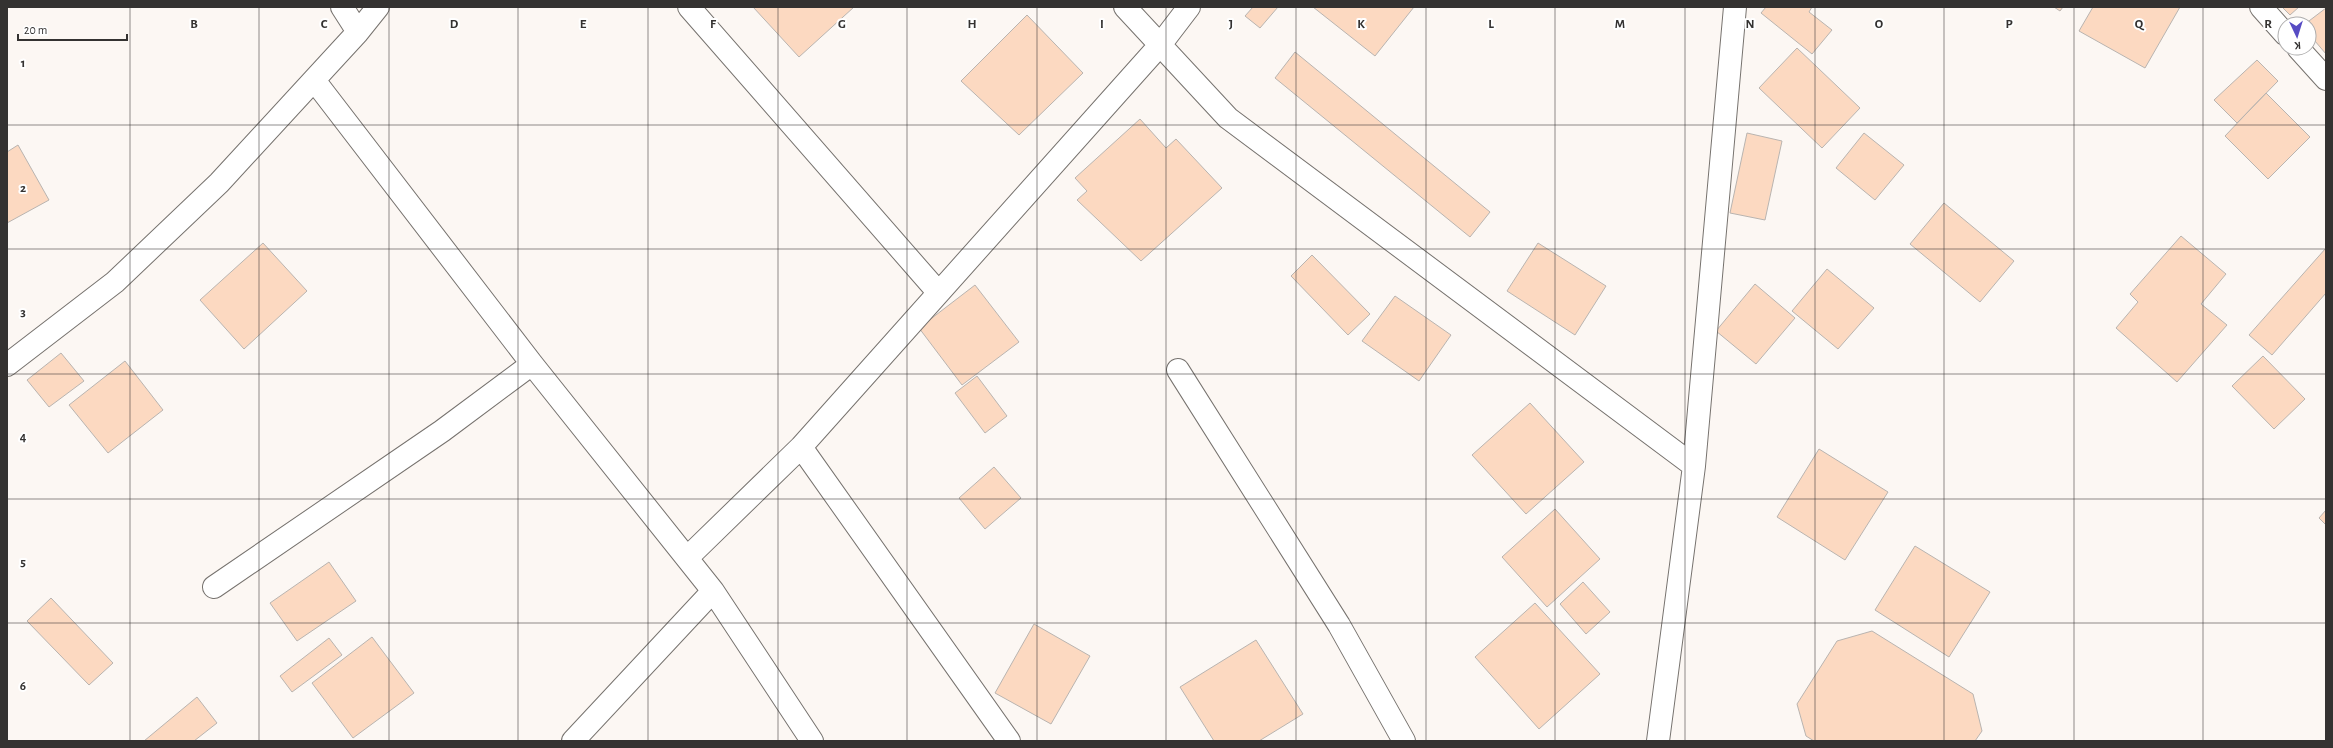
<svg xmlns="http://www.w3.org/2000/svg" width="2333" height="748" font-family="'Alegreya Sans',sans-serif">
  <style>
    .building { fill: #fcd9c1; stroke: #b9b4b0 }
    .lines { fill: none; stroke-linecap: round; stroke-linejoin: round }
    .minor-casing { stroke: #76726e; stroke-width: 24 }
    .minor { stroke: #fff; stroke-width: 22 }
    .grid { fill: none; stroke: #343231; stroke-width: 1; stroke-opacity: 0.55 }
    .grid-label { font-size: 13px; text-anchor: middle; font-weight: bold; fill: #343231; stroke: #fff; stroke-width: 4; stroke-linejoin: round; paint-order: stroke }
  </style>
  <rect width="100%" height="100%" fill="#fcf7f3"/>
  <path class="building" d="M753 7H854L799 57Z
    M1253 7H1278L1260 28 1245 16Z
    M1313 7H1414L1375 56Z
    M1766 7H1812L1809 12 1832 30 1812 54 1761 13Z
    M2054 7H2063L2060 11Z
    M2093 7H2180L2145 68 2079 31Z
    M2282 7H2299L2290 15Z
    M2326 8V54L2309 34V24H2305Z
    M1027 15 1083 73 1019 135 961 81Z
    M1797 48 1860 108 1822 148 1759 88Z
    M1295 52 1490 212 1470 237 1275 78Z
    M2257 60 2278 81 2237 123 2214 100Z
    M2266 93 2310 137 2268 179 2225 136Z
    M1140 119 1166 148 1176 139 1222 188 1141 261 1077 200 1087 191 1075 178Z
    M1747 133 1782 141 1765 220 1730 213Z
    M1864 133 1904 165 1875 200 1836 168Z
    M18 145 49 200 7 223V152Z
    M1944 203 2014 261 1980 302 1910 244Z
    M2181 236 2226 274 2201 304 2227 325 2177 382 2116 328 2138 302 2130 294Z
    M263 243 307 291 244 349 200 300Z
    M1538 243 1606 286 1575 335 1507 291Z
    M2326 248V293L2272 355 2249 335Z
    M1312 255 1370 314 1348 335 1291 276Z
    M1827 269 1874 308 1838 349 1792 311Z
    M1755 284 1795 318 1756 364 1716 331Z
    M975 285 1019 342 962 385 919 328Z
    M1395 296 1451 335 1419 381 1362 341Z
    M61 353 84 381 49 407 27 380Z
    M2263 356 2305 399 2274 429 2232 386Z
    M125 361 163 410 108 453 69 405Z
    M977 376 1007 416 985 433 955 393Z
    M1530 403 1584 462 1526 514 1472 455Z
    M1819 449 1888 492 1845 560 1777 517Z
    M994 467 1021 498 985 529 959 498Z
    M1555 509 1600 559 1547 607 1502 557Z
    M2326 510V525L2319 518Z
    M1915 546 1990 592 1949 657 1875 610Z
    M329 562 356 601 297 641 270 603Z
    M1583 582 1610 612 1586 634 1560 604Z
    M51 598 113 663 89 685 27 621Z
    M1535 603 1600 674 1539 729 1475 657Z
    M1034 624 1090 656 1051 724 995 693Z
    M1872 631 1973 694 1982 731 1975 741H1814L1806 736 1797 704 1837 641Z
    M372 637 414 693 353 738 312 683Z
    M329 638 342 655 292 692 280 676Z
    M1256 640 1303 714 1259 741H1214L1180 687Z
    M197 697 217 723 194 741H144Z"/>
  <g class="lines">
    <defs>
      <path id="minor" d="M342 7 358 32
        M689 7 938 292
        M1125 7 1228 118 1694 466
        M2261 7 2285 34
        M2298 48 2326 79
        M314 80 532 364 713 591 573 741
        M7 365 115 282 219 183 358 32 378 7
        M1178 370 1339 625 1404 741
        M687 558 801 447
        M214 587 442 431 532 364
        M713 591 812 741
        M1009 741 801 447 1160 45 1189 7
        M1658 741 1694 466 1735 7"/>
    </defs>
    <use href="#minor" class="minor-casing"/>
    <use href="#minor" class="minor"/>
  </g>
  <path class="grid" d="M130 7V741M259 7V741M389 7V741M518 7V741M648 7V741M778 7V741M907 7V741M1037 7V741M1166 7V741M1296 7V741M1426 7V741M1555 7V741M1685 7V741M1815 7V741M1944 7V741M2074 7V741M2203 7V741M7 125H2326M7 249H2326M7 374H2326M7 499H2326M7 623H2326"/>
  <g class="grid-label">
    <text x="194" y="28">B</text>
    <text x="324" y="28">C</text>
    <text x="454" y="28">D</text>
    <text x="583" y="28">E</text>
    <text x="713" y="28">F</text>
    <text x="842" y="28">G</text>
    <text x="972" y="28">H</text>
    <text x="1102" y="28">I</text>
    <text x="1231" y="28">J</text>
    <text x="1361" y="28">K</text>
    <text x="1491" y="28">L</text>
    <text x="1620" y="28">M</text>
    <text x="1750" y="28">N</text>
    <text x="1879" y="28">O</text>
    <text x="2009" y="28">P</text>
    <text x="2139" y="28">Q</text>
    <text x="2268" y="28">R</text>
    <text x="23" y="67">1</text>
    <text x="23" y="192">2</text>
    <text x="23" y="316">3</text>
    <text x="23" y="441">4</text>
    <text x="23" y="566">5</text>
    <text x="23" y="690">6</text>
  </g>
  <rect width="2333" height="748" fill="none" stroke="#343231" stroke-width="16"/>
  <g transform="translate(2297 36) rotate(176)"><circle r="19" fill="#ffffff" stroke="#aeadad"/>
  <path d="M0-3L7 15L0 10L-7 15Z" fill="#574cc4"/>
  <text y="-6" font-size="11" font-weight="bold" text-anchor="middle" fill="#343231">K</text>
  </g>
  <path d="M18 34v6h109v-6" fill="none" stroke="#343231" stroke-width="2"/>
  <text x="24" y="34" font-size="12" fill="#343231" stroke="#ffffff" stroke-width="3" paint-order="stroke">20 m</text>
</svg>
